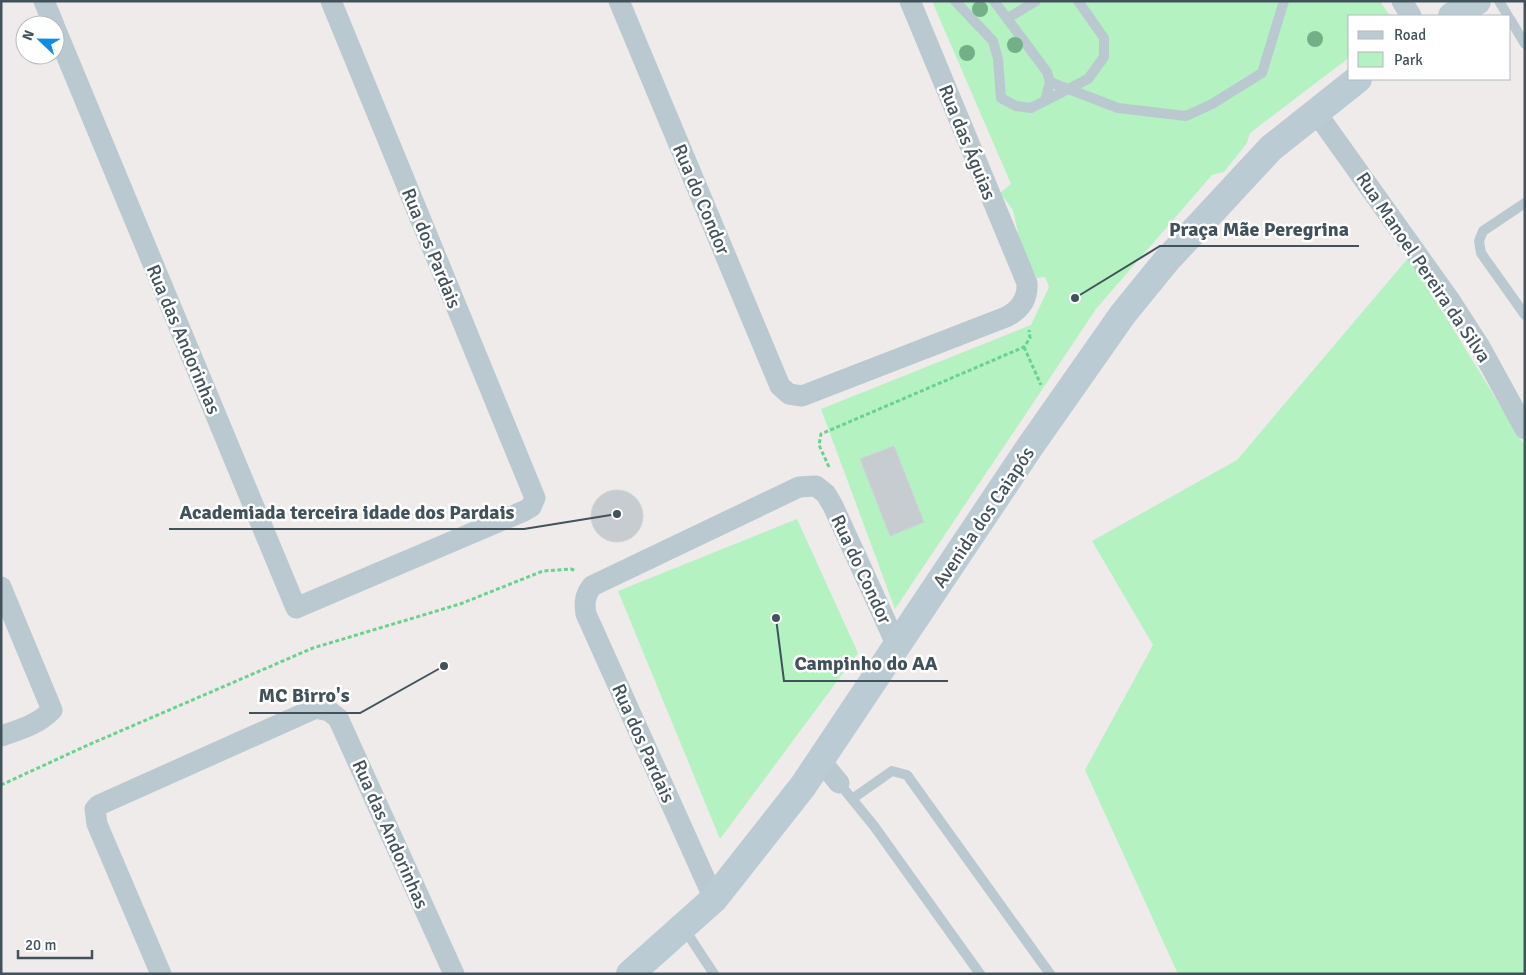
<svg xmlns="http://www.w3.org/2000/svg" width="1526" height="975" font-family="Signika,sans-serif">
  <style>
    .green { fill: #b4f2c2 }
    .building { fill: #c7ccd1; stroke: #ced3d8 }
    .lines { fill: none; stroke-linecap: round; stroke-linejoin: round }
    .path { stroke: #69d28e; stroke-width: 3; stroke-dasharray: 4 2.5; stroke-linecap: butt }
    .lane { stroke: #bac9d0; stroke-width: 10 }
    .street { stroke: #bac9d0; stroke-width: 21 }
    .secondary { stroke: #bacbd4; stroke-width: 28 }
    .tree { fill: #74b087 }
    .labels { text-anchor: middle; stroke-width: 5; stroke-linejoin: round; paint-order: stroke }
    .street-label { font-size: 19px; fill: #42525a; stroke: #fff }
    .leader { fill: none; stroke: #42525a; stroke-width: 2 }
    .callout-dot { fill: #42525a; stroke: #fff; stroke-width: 2 }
    .callout-label { font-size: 20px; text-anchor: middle; font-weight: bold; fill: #42525a; stroke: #fff; stroke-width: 5; stroke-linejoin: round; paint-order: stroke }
  </style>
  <rect width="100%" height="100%" fill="#efebeb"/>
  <path class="green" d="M932 1H1380L1390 16H1350V57L1250 133 1247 143 1224 172 1212 175 1096 309 895 609 821 409 1031 325 1049 287 1045 277 1037 278 1022 252 1013 210 1000 193 1011 184Z
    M1409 257 1525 446V974H1178L1085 770 1153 645 1092 541 1237 460Z
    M797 519 858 653 720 839 618 591Z"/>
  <path class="building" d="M894 446 924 522 890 536 860 459Z
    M591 516a26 26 0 1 1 52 0a26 26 0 1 1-52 0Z"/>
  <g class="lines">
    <path class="path" d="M1024 347 1041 385
      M829 467 819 445 821 434 1024 347 1030 338 1029 330
      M1 785 88 745 313 648 460 604 543 571 571 569 576 571"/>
    <path class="lane" d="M955 1 993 41 998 59 1001 98 1016 106 1031 108 1088 79 1104 57V38L1078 1
      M994 1 1047 72 1050 82 1045 101
      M1499 1 1508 16
      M1008 18 1036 1
      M1510 19 1525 44
      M1050 82 1118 108 1186 116 1212 104 1262 73 1284 1
      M1525 203 1483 231 1479 241 1481 253 1525 315
      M839 783 874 826 980 974
      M852 799 892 771 907 775 1050 974
      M683 927 714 974"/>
    <path class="street" d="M44 1 54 25
      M619 1 780 386 789 394 802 396 1006 317C1020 310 1028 299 1027 283L910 1
      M1402 1 1411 16
      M55 28 296 608 524 511 531 507 535 498 331 1
      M1315 111 1449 299 1480 347 1525 429
      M1 587 52 710C39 724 19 730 1 736
      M820 760 839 783
      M714 899 586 614C584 603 585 595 592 586L799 487 816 486 826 494 833 506 897 646
      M161 974 97 824 95 809 99 805 316 708 329 711 338 718 454 974"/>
    <path class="secondary" d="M1452 16 1477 1
      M630 974 714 899 803 786 1029 448 1123 314 1167 260 1271 148 1358 79"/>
  </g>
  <g class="tree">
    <circle cx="980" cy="9" r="8"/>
    <circle cx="1315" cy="39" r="8"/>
    <circle cx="1015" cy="45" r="8"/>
    <circle cx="967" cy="53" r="8"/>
  </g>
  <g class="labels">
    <g class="street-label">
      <text transform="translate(968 142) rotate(68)" y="7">Rua das Águias</text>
      <text transform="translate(702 199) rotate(67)" y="7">Rua do Condor</text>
      <text transform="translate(432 248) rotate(68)" y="7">Rua dos Pardais</text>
      <text transform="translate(1424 267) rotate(56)" y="7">Rua Manoel Pereira da Silva</text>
      <text transform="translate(184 339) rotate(67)" y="7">Rua das Andorinhas</text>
      <text transform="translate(983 517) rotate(-56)" y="7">Avenida dos Caiapós</text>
      <text transform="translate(862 569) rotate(65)" y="7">Rua do Condor</text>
      <text transform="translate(644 743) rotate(66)" y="7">Rua dos Pardais</text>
      <text transform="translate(391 834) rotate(66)" y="7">Rua das Andorinhas</text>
    </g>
  </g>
  <path class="leader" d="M1075 298L1160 246H1359M617 514L524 529H169M776 618L784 681H948M444 666L360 713H249"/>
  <g class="callout-dot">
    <circle cx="1075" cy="298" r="5"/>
    <circle cx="617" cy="514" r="5"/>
    <circle cx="776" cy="618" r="5"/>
    <circle cx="444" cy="666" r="5"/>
  </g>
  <g class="callout-label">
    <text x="1259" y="236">Praça Mãe Peregrina</text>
    <text x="347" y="519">Academiada terceira idade dos Pardais</text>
    <text x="866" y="670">Campinho do AA</text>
    <text x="304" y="702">MC Birro's</text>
  </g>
  <rect width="1526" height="975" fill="none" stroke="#42525a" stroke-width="5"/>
  <rect x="1348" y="15" width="162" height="65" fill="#ffffff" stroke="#b3babd"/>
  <rect x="1358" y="31" width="25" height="8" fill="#bacbd4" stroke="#b3babd"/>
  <text x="1394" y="40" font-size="15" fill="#42525a">Road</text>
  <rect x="1358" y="52" width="25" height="15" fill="#b4f2c2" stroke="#b3babd"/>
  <text x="1394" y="65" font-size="15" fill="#42525a">Park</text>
  <g transform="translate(40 40) rotate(292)"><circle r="24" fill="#ffffff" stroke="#b3babd"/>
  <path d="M0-4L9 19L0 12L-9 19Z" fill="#0a8eea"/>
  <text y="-8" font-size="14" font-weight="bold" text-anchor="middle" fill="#42525a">N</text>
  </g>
  <path d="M18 950v8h74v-8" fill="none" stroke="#42525a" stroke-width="2.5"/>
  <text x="25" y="950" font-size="15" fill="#42525a" stroke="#ffffff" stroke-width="4" paint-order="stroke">20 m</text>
</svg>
